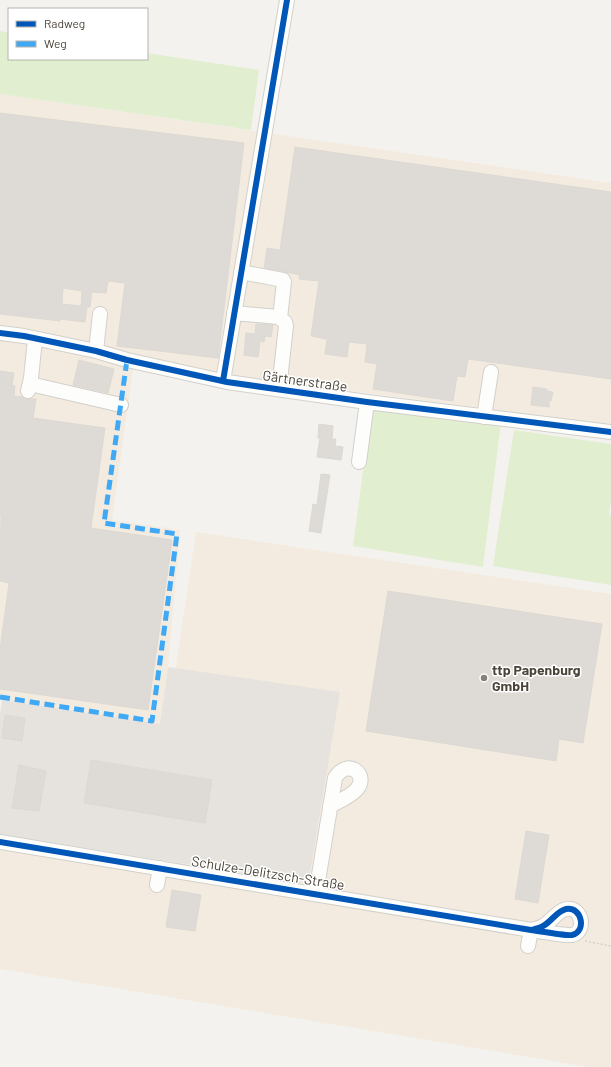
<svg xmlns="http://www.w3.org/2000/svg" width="611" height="1067" font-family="Barlow,sans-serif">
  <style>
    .commercial { fill: #f3ebdf }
    .industrial { fill: #e6e2de }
    .green { fill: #e1eecf }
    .building { fill: #dedbd6; stroke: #dcd9d4; fill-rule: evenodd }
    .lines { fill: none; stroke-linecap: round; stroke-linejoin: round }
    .minor-casing { stroke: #d2d0cb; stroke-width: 16 }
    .path { stroke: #d3d2cc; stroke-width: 1.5; stroke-dasharray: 2 2; stroke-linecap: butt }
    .minor { stroke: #fdfdfc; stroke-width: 14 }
    .quiet { stroke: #3fa9f5; stroke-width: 5; stroke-dasharray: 10 5; stroke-linecap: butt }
    .cycleway-casing { stroke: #fff; stroke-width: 8 }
    .cycleway { stroke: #0057b8; stroke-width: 6 }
    .poi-dot { fill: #868178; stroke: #fff; stroke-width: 1.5 }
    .labels { text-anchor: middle; stroke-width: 3; stroke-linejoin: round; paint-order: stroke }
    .street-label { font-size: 14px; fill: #4b4439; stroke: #fff }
    .poi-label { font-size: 14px; font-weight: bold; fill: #4b4439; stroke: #fff; text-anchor: start }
  </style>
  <rect width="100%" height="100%" fill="#f4f2ee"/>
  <path class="commercial" d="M0 94 611 183V425L213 373 135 354 112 520 180 530 168 667 160 725 0 700Z
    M196 532 611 594V1067H589L0 969V715L165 740Z"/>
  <path class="industrial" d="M168 667 340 692 310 873 304 881 297 882 0 834V715L2 700 160 724Z"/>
  <path class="green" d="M0 31 9 33V59H147V53L259 70 251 130 0 94Z
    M375 407 501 423 483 567 353 546 371 411Z
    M514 430 611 444V501L609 515H611V585L493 566Z"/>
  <path class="building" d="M0 113 244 143 218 358 117 346 125 283 108 281 106 293 92 292 90 307H87L85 322 60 319V321L0 314ZM63 288 82 291 81 306 62 304Z
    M295 147 611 192V379L468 359 465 377 457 376 453 401 373 389 377 364 365 362 367 344 349 342 347 357 325 354 327 339 311 336 319 281 299 279 300 275 264 268 267 248 280 250Z
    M256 324 273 325 271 337 265 336 264 342 260 341 258 357 244 355 246 333 255 334Z
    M79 360 114 369 108 393 73 385Z
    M0 371 14 373 12 385 15 386 14 396 22 397 26 399H36L33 418 105 428 91 528 172 540 148 710 0 689V649L9 583 0 581 1 514H0Z
    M533 387 547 389V391L553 392 551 401H549V407L531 405Z
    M319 424 333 426 332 439H336L335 446 343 447 341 460 317 457 320 438H318Z
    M321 474 330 475 321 533 309 531 313 504 317 505Z
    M388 591 602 624 583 743 559 739 556 761 366 731Z
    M5 715 25 718 22 741 2 738Z
    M91 760 212 780 205 823 84 803Z
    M19 765 46 771 39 811 12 808Z
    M526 831 549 835 538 903 515 899Z
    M172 890 201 895 195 931 166 927Z"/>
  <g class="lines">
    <defs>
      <path id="minor" d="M241 272 283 280 284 282 280 318
        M234 313 278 317 285 322 286 326 279 389
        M0 333 24 336 96 351 127 360 227 382 367 402 611 432
        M96 351 100 314
        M223 381 287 0
        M30 384 121 405
        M28 391 31 378 35 339
        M484 417 491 372
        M359 462 367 402
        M0 842 531 930C539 931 566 936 572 935 587 932 582 906 566 909 557 911 551 922 543 926 540 928 535 929 531 930
        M157 885 160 868
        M316 893 335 778C348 757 369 775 357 789 350 797 339 801 330 806
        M528 946 531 930"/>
    </defs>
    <use href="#minor" class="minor-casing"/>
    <path class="path" d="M585 941 611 946"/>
    <use href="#minor" class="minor"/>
    <path class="quiet" d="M0 697 152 721 177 534 104 523 127 360"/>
    <defs>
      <path id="cycleway" d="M0 333 24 336 96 351 127 360 227 382 367 402 611 432
        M223 381 287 0
        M0 842 531 930C539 931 566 936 572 935 587 932 582 906 566 909 557 911 551 922 543 926 540 928 535 929 531 930"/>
    </defs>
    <use href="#cycleway" class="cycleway-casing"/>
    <use href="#cycleway" class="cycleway"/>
  </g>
  <circle class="poi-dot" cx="484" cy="678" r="4"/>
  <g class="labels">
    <g class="street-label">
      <text transform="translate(305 381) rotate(8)" y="5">Gärtnerstraße</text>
      <text transform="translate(268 873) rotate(9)" y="5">Schulze-Delitzsch-Straße</text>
    </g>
    <g class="poi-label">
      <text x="492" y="675">ttp Papenburg<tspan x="492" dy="16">GmbH</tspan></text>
    </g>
  </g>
  <rect x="8" y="8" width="140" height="52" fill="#ffffff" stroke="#b7b4b0"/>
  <rect x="16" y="21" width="20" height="6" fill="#0057b8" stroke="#b7b4b0"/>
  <text x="44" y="28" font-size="12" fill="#4b4439">Radweg</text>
  <rect x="16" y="41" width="20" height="6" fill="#3fa9f5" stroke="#b7b4b0"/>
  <text x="44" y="48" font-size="12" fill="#4b4439">Weg</text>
</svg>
